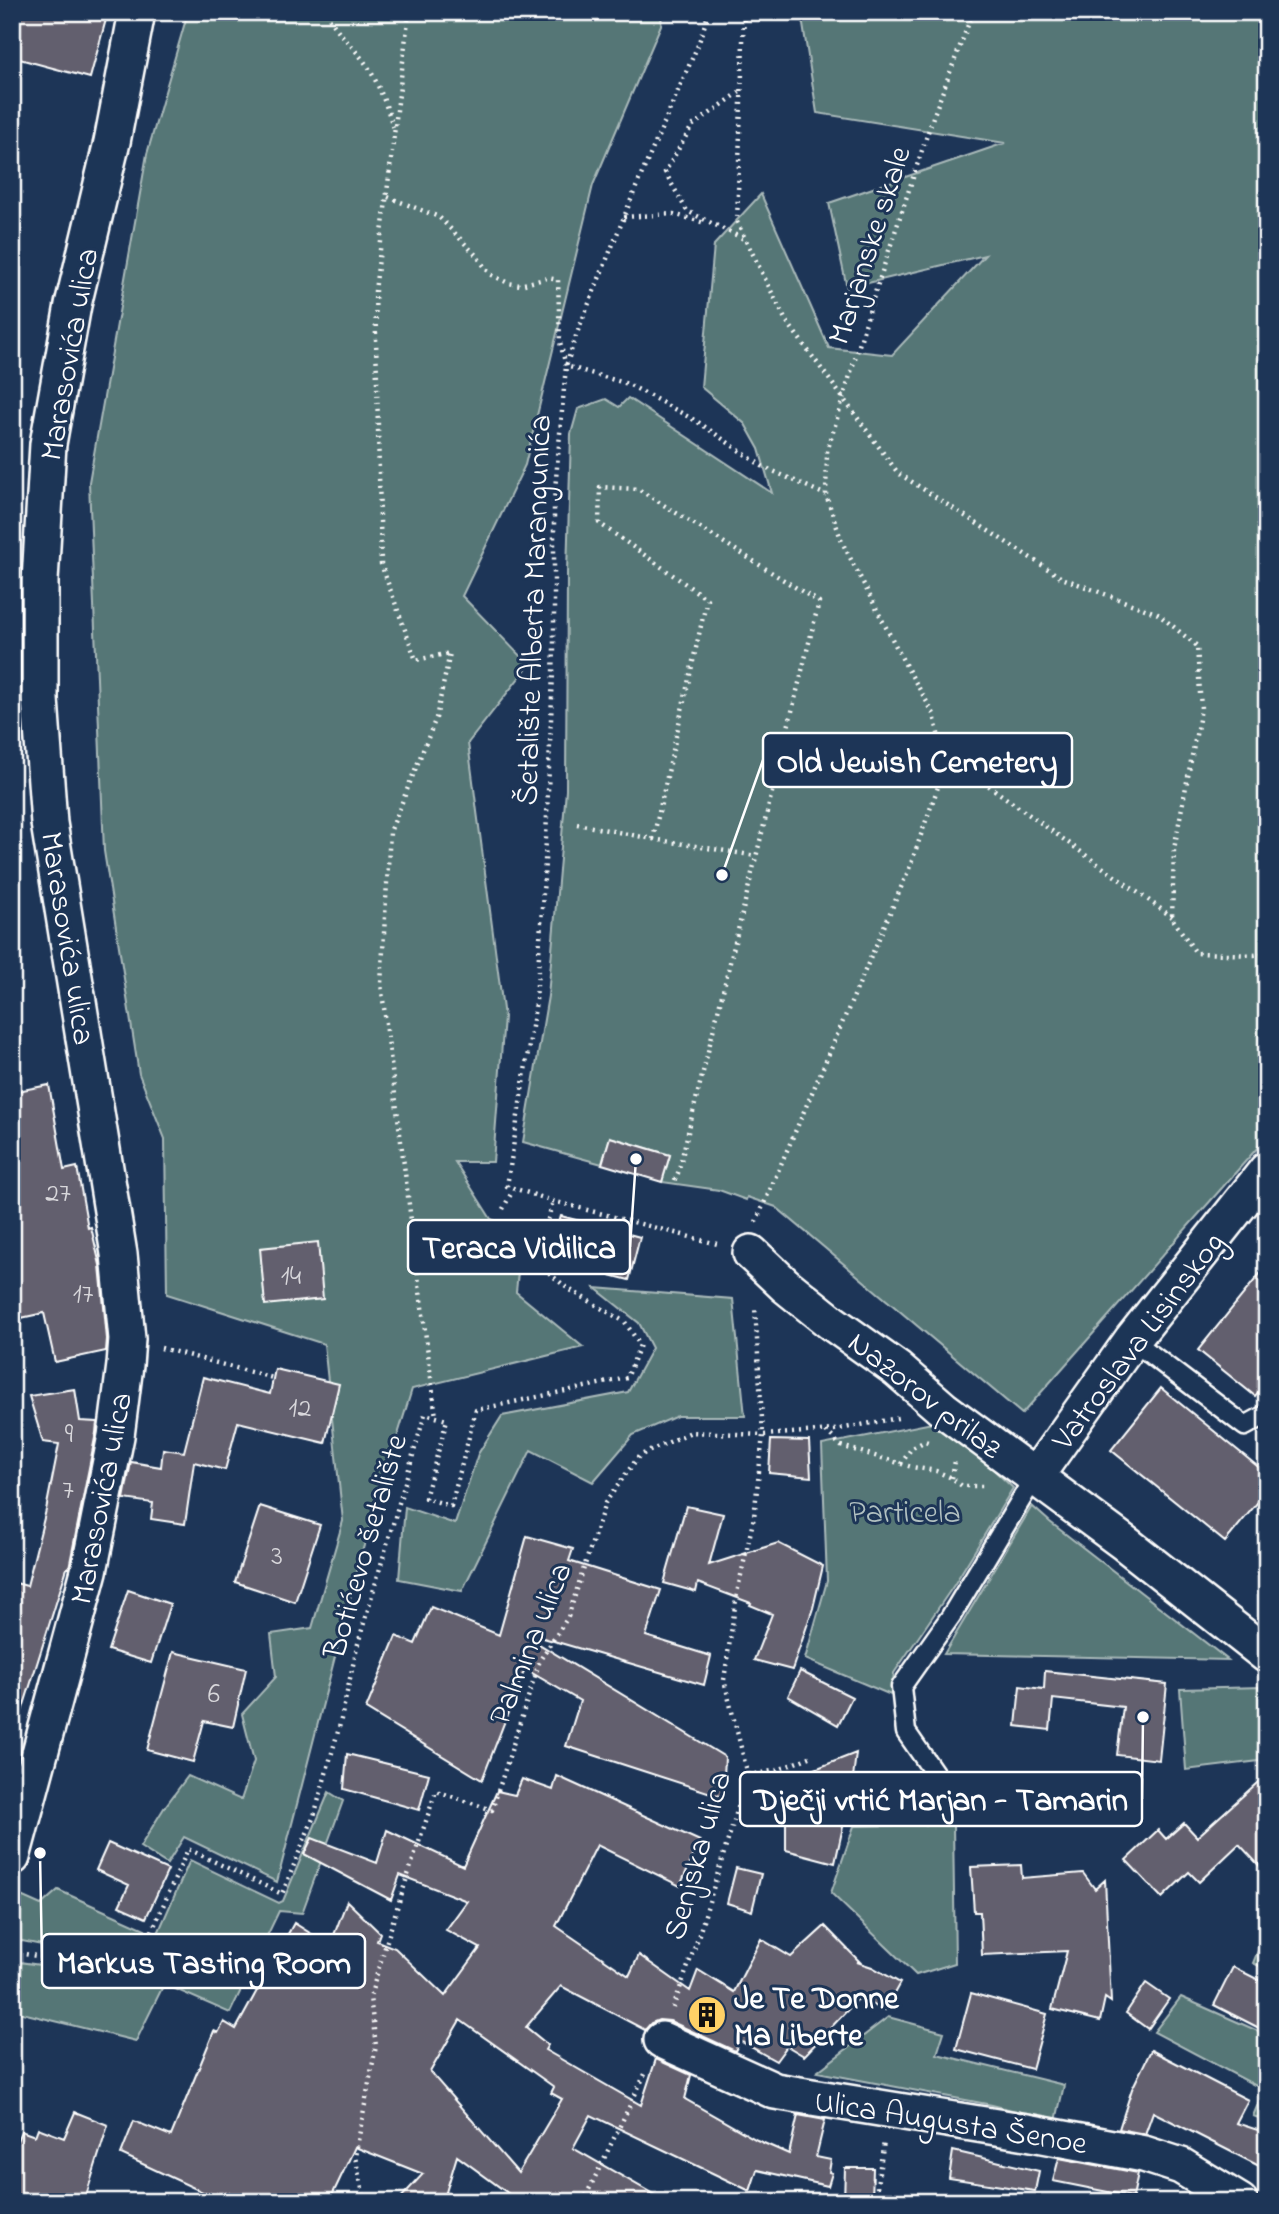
<svg xmlns="http://www.w3.org/2000/svg" width="1279" height="2214" font-family="'Indie Flower',sans-serif">
  <style>
    .green { fill: #557676; stroke: #aababa; stroke-width: 2 }
    .building { fill: #625f6e; stroke: #fff; stroke-width: 2; fill-rule: evenodd }
    .lines { fill: none; stroke-linecap: round; stroke-linejoin: round }
    .service-casing { stroke: #fff; stroke-width: 23 }
    .minor-casing { stroke: #fff; stroke-width: 40 }
    .path { stroke: #fff; stroke-width: 4.5; stroke-dasharray: 2 5; stroke-linecap: butt }
    .service { stroke: #1d3557; stroke-width: 18 }
    .minor { stroke: #1d3557; stroke-width: 35 }
    .labels { text-anchor: middle; stroke-width: 6; stroke-linejoin: round; paint-order: stroke }
    .number-label { font-size: 28px; fill: #d8d7db }
    .street-label { font-size: 32px; fill: #fff; stroke: #1d3557 }
    .park-label { font-size: 32px; fill: #b2c1c1; stroke: #1d3557 }
    .poi-label { font-size: 32px; font-weight: bold; fill: #fff; stroke: #1d3557; text-anchor: start }
    .leader { fill: none; stroke: #fff; stroke-width: 2.5 }
    .callout-dot { fill: #fff; stroke: #1d3557; stroke-width: 2.5 }
    .callout { fill: #1d3557; stroke: #fff; stroke-width: 2.5 }
    .callout-label { font-size: 33px; text-anchor: middle; font-weight: bold; fill: #fff }
  </style>
  <rect width="100%" height="100%" fill="#1d3557"/>
  <filter id="ink" filterUnits="userSpaceOnUse"><feTurbulence type="fractalNoise" baseFrequency=".0143" numOctaves="2"/><feDisplacementMap in="SourceGraphic" scale="14" xChannelSelector="R" yChannelSelector="G"/><feConvolveMatrix kernelMatrix="1 2 1 2 8 2 1 2 1" color-interpolation-filters="sRGB"/></filter>
  <g filter="url(#ink)">
    <path class="green" d="M188 12H662L661 25 593 185 525 465 462 596 529 665 468 743 504 1017 493 1162H455L491 1219 527 1235 519 1262 516 1292 583 1347 412 1389 362 1552 277 1882 184 1837 167 1864 140 1847 164 1808 188 1776 241 1800 254 1761 242 1714 276 1677 271 1634 312 1628 343 1521 324 1344 167 1294 165 1139 139 1074 104 851 89 482 147 154Z
      M801 12H1267V1137L1022 1414 776 1207 747 1197 746 1200 719 1190 662 1182 670 1155 610 1137 602 1164 523 1142 548 996 566 790 567 573 571 434 578 409 606 399 619 407 628 398 772 493 759 449 745 424 701 387 714 245 761 194 829 348 892 355 985 255 847 288 829 203 1005 143 817 113Z
      M595 1288 733 1299 745 1416H677L633 1435 593 1482 531 1450 462 1591 399 1579 405 1507 455 1524 478 1454 502 1416 628 1392 652 1348 639 1323Z
      M942 1421 1013 1488 954 1585 894 1673 891 1695 805 1659 827 1581 822 1445Z
      M1032 1506 1050 1522 1228 1660 944 1654Z
      M1263 1687 1267 1690V1760L1186 1770 1180 1689Z
      M329 1792 343 1801 302 1913 279 1911 230 2013 164 1984 136 2041 18 2012 19 1962 138 1979 190 1860 279 1903 283 1901Z
      M953 1824 955 1963 916 1975 831 1893 854 1826Z
      M58 1890 145 1929 131 1963 12 1939V1892L41 1905Z
      M1267 1929V1970L1253 1963Z
      M1181 1997 1267 2035V2121L1253 2116 1264 2090 1154 2032Z
      M888 2017 944 2032 937 2054 1064 2085 1056 2121 992 2105 817 2072Z"/>
    <path class="building" d="M12 12H108L90 78 12 57Z
      M49 1085 64 1170 77 1167 88 1228 91 1227 100 1265 107 1339 106 1351 55 1362 44 1313 12 1320V1092Z
      M610 1137 670 1155 662 1182 602 1164Z
      M561 1216 640 1237 629 1280 549 1259Z
      M318 1242 323 1299 265 1305 260 1248Z
      M1267 1265V1381L1255 1396 1198 1350Z
      M275 1369 339 1384 325 1443 238 1422 225 1470 194 1462 185 1524 151 1519 153 1503 124 1499 131 1462 161 1467 163 1449 184 1452 203 1377 270 1394Z
      M1161 1388 1267 1474V1491L1225 1542 1111 1450Z
      M75 1389 80 1421 97 1422 96 1433 69 1568H67L18 1724 12 1723V1582L27 1586 46 1510 59 1444 43 1442 29 1396Z
      M771 1440 809 1441 811 1477 769 1473Z
      M260 1506 320 1525 295 1602 235 1582Z
      M686 1506 723 1514 709 1565 778 1543 823 1566 813 1608 792 1670 754 1660 772 1614 750 1605 751 1603 698 1583 696 1592 664 1583Z
      M527 1536 573 1549 569 1561 661 1590 646 1636 711 1656 704 1685 533 1635 531 1639 725 1757 723 1797 566 1746 580 1701 525 1669 482 1780 366 1709 396 1636 415 1644 431 1607 499 1635Z
      M128 1590 170 1604 151 1663 108 1650Z
      M173 1652 246 1669 233 1727 204 1721 193 1762 147 1750Z
      M800 1671 852 1697 838 1725 788 1696Z
      M1045 1671 1167 1684 1159 1760 1117 1755 1123 1707 1053 1699 1050 1730 1016 1726 1020 1686 1044 1689Z
      M856 1753 850 1804H848L835 1863 786 1850V1801L794 1803 792 1778Z
      M347 1754 429 1774 419 1810 344 1789Z
      M1267 1774V1874L1239 1844 1199 1882 1189 1872 1162 1898 1126 1860 1158 1830 1166 1839 1184 1823 1197 1837Z
      M557 1776 700 1841 680 1886 597 1845 556 1926 629 1976 639 1955 690 1991 698 1970 734 1992 761 1939 791 1957 825 1926 860 1962H857L872 1967 900 1983 885 2010 858 1999 804 2056 787 2046 776 2061 740 2041 735 2051 670 2021 659 2020 651 2023 645 2030 561 1986 526 2027 548 2045 545 2050 641 2105 656 2059 691 2075 685 2099 757 2140 789 2154 798 2115 825 2120 816 2157 831 2160 829 2172 832 2173 828 2186 757 2170 750 2191 591 2115 573 2148 667 2202H520L457 2156 443 2202H397L423 2174 355 2147 329 2202H224L121 2154 134 2121 171 2136 214 2031 218 2033 224 2022 236 2029 294 1923 321 1940 329 1948 347 1901 380 1933 377 1941 395 1948 445 1996 480 1948 446 1930 467 1901 400 1875 391 1900 304 1854 312 1838 377 1863 387 1830 463 1866 497 1791 515 1795 522 1779 553 1790ZM460 2020 554 2087 551 2093 562 2099 518 2173 430 2072Z
      M108 1843 168 1870 146 1918 119 1906 129 1885 96 1870Z
      M1021 1865 1022 1878 1083 1873 1095 1889 1105 1880 1111 2002 1105 1998 1100 2021 1052 2009 1067 1951 982 1955 980 1912H974L971 1867Z
      M736 1868 761 1874 752 1911 727 1903Z
      M1233 1967 1267 1984V2032L1214 2005Z
      M1146 1983 1169 1999 1148 2029 1126 2013Z
      M971 1993 1047 2014 1032 2069 956 2049Z
      M1151 2050 1248 2100 1236 2123 1267 2133V2170L1153 2112 1145 2134 1119 2129 1132 2089Z
      M75 2112 108 2125 84 2202H12V2153L21 2131 35 2136 38 2128 64 2138Z
      M953 2151 1039 2171 1035 2191 949 2178Z
      M1059 2158 1138 2173 1133 2197 1053 2181Z
      M845 2168H873L872 2202H844Z"/>
    <g class="lines">
      <defs>
        <path id="service" d="M1132 1340 1245 1426 1267 1414
          M958 1807 906 1732 901 1687 951 1616 1034 1478"/>
        <path id="minor" d="M751 1253 785 1285 831 1322 897 1369 943 1409 1126 1544 1267 1655
          M1034 1478 1132 1340 1267 1170
          M12 1857 89 1571 116 1436 125 1365 127 1339 119 1254 49 823 40 699V581L48 444 73 305 112 142 137 12
          M662 2040 775 2091 1027 2132 1144 2154 1181 2166 1240 2202"/>
      </defs>
      <use href="#service" class="service-casing"/>
      <use href="#minor" class="minor-casing"/>
      <path class="path" d="M326 12C337 34 357 49 370 70 380 88 387 107 393 127
        M409 12 375 291 381 564 416 660 450 653 436 718 390 832 381 984 436 1417
        M709 12 698 45 637 185 577 333 566 366 554 501V649L545 862 536 1001 507 1186 553 1201 721 1245
        M744 12 737 222 785 319 898 473 1062 578 1158 614 1197 646 1201 709 1174 849 1172 918 1196 953 1254 955 1267 953
        M740 92 692 126 665 172 687 211 746 240
        M388 197 439 217 476 255 490 274 508 283 520 285 548 278 558 280 560 342 566 366 628 384 698 422 762 466 826 495
        M624 217 673 214 705 223
        M943 753 1172 917
        M577 824 653 839 707 599 599 523 600 487 638 489 819 602 678 1173 673 1184
        M653 839 756 856
        M503 1209 513 1190
        M756 1222 909 869 939 784 942 753 934 714 906 666 842 542 826 495 827 452 872 302 933 117 973 12
        M161 1348 273 1378
        M826 1431 841 1446 912 1467 936 1471 952 1478 962 1486H986
        M901 1464 911 1449 925 1441 928 1442
        M952 1478 955 1461
        M748 1775 778 1770 812 1756
        M12 1952 134 1972 188 1849 282 1894 314 1816 339 1728 357 1647 425 1414 447 1420 425 1498 451 1506 476 1410 627 1378 640 1345 625 1322 567 1288 536 1262 553 1201
        M673 2008 696 1944 748 1775 724 1680 737 1593 754 1517 763 1435 755 1307
        M365 2202 355 2157 376 2046 370 1997 396 1911 436 1791 492 1810 540 1660 568 1617 605 1503 639 1456 691 1432 763 1435 834 1430 898 1418
        M583 2202 647 2070
        M878 2202 877 2185 884 2142"/>
      <use href="#service" class="service"/>
      <use href="#minor" class="minor"/>
    </g>
  </g>
  <defs>
    <symbol id="building-disc" viewBox="-11 -11 22 22"><circle r="9.5" fill="#ffd166" stroke="#1d3557"/><path d="M-4-6H4V6H1V3H-1V6H-4ZM-2.5-4.3h1.7v1.8h-1.7ZM.8-4.3h1.7v1.8H.8ZM-2.5-1h1.7V.8h-1.7ZM.8-1h1.7V.8H.8Z" fill="#111"/></symbol>
  </defs>
  <g fill-rule="evenodd">
    <use href="#building-disc" x="685" y="1993" width="44" height="44"/>
  </g>
  <g class="labels">
    <g class="number-label">
      <text x="58" y="1201">27</text>
      <text x="291" y="1284">14</text>
      <text x="83" y="1302">17</text>
      <text x="300" y="1416">12</text>
      <text x="69" y="1442">9</text>
      <text x="68" y="1498">7</text>
      <text x="277" y="1564">3</text>
      <text x="214" y="1702">6</text>
    </g>
    <g class="street-label">
      <text transform="translate(868 245) rotate(-72)" y="11">Marjanske skale</text>
      <text transform="translate(68 354) rotate(-80)" y="11">Marasovića ulica</text>
      <text transform="translate(532 610) rotate(-88)" y="11">Šetalište Alberta Marangunića</text>
      <text transform="translate(69 938) rotate(81)" y="11">Marasovića ulica</text>
      <text transform="translate(1137 1340) rotate(-53)" y="11">Vatroslava Lisinskog</text>
      <text transform="translate(926 1394) rotate(38)" y="11">Nazorov prilaz</text>
      <text transform="translate(100 1498) rotate(-79)" y="11">Marasovića ulica</text>
      <text transform="translate(364 1546) rotate(-74)" y="11">Botićevo šetalište</text>
      <text transform="translate(529 1643) rotate(-68)" y="11">Palmina ulica</text>
      <text transform="translate(696 1855) rotate(-74)" y="11">Senjska ulica</text>
      <text transform="translate(951 2121) rotate(9)" y="11">Ulica Augusta Šenoe</text>
    </g>
    <g class="park-label">
      <text x="905" y="1522">Particela</text>
    </g>
    <g class="poi-label">
      <text x="734" y="2008">Je Te Donne<tspan x="734" dy="37">Ma Liberte</tspan></text>
    </g>
  </g>
  <path class="leader" d="M722 875L763 760M636 1159L630 1247M1143 1717L1142 1799M40 1853L42 1961"/>
  <g class="callout-dot">
    <circle cx="722" cy="875" r="7"/>
    <circle cx="636" cy="1159" r="7"/>
    <circle cx="1143" cy="1717" r="7"/>
    <circle cx="40" cy="1853" r="7"/>
  </g>
  <g class="callout">
    <rect x="763" y="733" width="309" height="54" rx="7"/>
    <rect x="408" y="1220" width="222" height="54" rx="7"/>
    <rect x="740" y="1772" width="402" height="54" rx="7"/>
    <rect x="42" y="1934" width="323" height="54" rx="7"/>
  </g>
  <g class="callout-label">
    <text x="917" y="772">Old Jewish Cemetery</text>
    <text x="519" y="1258">Teraca Vidilica</text>
    <text x="941" y="1810">Dječji vrtić Marjan - Tamarin</text>
    <text x="204" y="1973">Markus Tasting Room</text>
  </g>
  <rect width="1279" height="2214" fill="none" stroke="#1d3557" stroke-width="42"/>
  <rect x="21" y="21" width="1237" height="2172" fill="none" stroke="#fff" stroke-width="2.5" filter="url(#ink)"/>
</svg>
